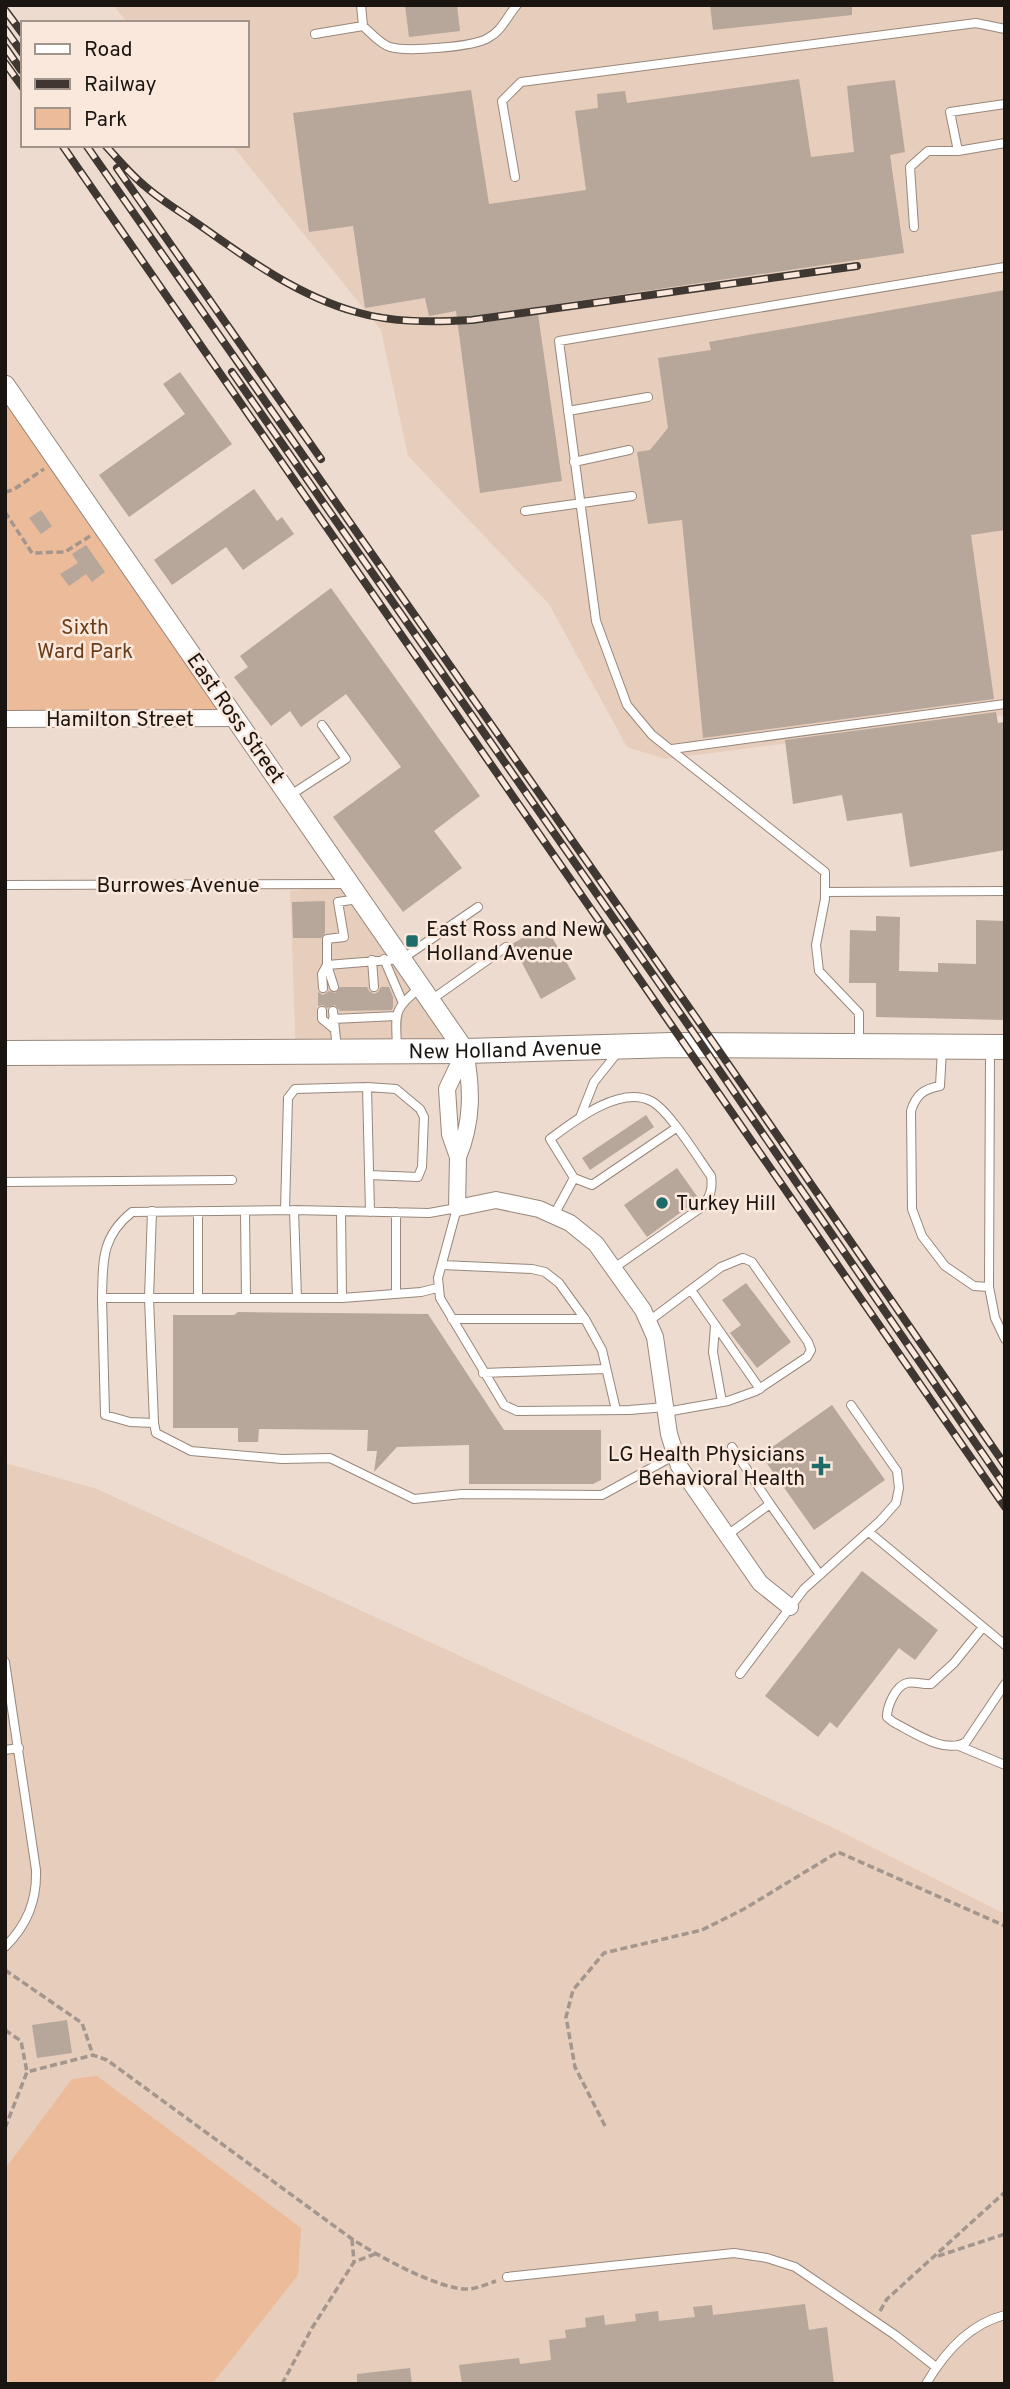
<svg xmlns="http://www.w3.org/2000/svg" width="1010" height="2389" font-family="Overpass,sans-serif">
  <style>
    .built { fill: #e6cdbc }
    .green { fill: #ebbb9a }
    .building { fill: #b7a69a }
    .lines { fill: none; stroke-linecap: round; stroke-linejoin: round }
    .service-casing { stroke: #98877b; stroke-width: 10 }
    .minor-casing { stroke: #98877b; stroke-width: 18 }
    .tertiary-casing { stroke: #98877b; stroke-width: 21 }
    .primary-casing { stroke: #98877b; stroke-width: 26 }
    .path { stroke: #a4968d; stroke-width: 3.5; stroke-dasharray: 7 3.5; stroke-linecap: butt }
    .service { stroke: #fff; stroke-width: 8 }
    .minor { stroke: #fff; stroke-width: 16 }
    .tertiary { stroke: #fff; stroke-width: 19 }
    .primary { stroke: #fff; stroke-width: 24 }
    .rail-casing { stroke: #3f3731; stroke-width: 8 }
    .rail { stroke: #fbe8dc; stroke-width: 5; stroke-dasharray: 16; stroke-linecap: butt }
    .poi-dot { fill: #1e6b6a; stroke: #fbe8dc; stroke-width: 2.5 }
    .labels { text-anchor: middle; stroke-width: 5; stroke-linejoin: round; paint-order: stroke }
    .park-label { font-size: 21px; fill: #6a3d18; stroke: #fbe8dc }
    .street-label { font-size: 21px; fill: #1b1511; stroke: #fbe8dc }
    .poi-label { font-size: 21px; fill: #1b1511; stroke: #fbe8dc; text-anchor: start }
  </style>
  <rect width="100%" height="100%" fill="#eddbcf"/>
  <path class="built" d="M113 5H1005V715L665 759 627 747 549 604 408 456 381 330 232 145H247V23H128Z
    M350 884 465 1051 296 1052 290 891Z
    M5 1463 97 1489 838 1830 1005 1914V2384H5Z"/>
  <path class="green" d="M5 385 236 718 5 719Z
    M97 2076 301 2228 298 2275 212 2384H14L5 2378V2169L72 2079Z"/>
  <path class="building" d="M405 5H457L460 31 409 37Z
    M710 5H852V15L713 30Z
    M799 79 811 157 854 152 847 86 895 80 905 152 890 155 904 253 537 307 562 481 480 493 456 311 429 316 425 298 365 308 353 226 309 232 293 113 471 90 489 204 586 190 575 111 598 108 597 94 625 91 627 103Z
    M1005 290V530L971 535 994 699 703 738 682 520 648 524 637 452 650 450 668 428 658 358 711 350 709 342Z
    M180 372 232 444 129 517 99 475 185 414 163 384Z
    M254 489 277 521 282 517 294 534 243 570 226 547 172 585 154 560Z
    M41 510 52 526 41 534 29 518Z
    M86 545 105 572 92 582 86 574 69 586 60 574 78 563 72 554Z
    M331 588 480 796 434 831 462 868 403 912 333 817 401 767 346 694 301 727 290 711 271 726 234 677 248 667 240 656Z
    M996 712 998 723 1005 722V850L910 867 902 813 847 821 842 795 793 804 785 740Z
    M325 901V933L321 938H293L292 902Z
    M876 916 900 917 899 971 938 972V963L976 964V920L1005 921V1020L876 1017V983H849L850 930 876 931Z
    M545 925 576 979 541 999 512 944Z
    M340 987H367L369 991 374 994 378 992 381 987H389L393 997V1007L392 1010 340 1011 335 1005 327 1008 323 1005 318 1006V992L323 995 329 991 335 993Z
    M646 1115 654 1127 590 1170 582 1158Z
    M677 1168 699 1199 647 1237 624 1205Z
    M746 1283 791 1342 757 1368 730 1333 741 1325 722 1300Z
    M238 1312 428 1314 504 1430H601V1480L593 1484H469V1445L397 1447 374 1472 377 1451H367L368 1430 259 1429 258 1442H238V1428H173V1315H234Z
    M832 1405 885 1480 814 1530 761 1455Z
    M862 1571 938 1630 915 1660 899 1648 837 1728 830 1722 818 1737 765 1696Z
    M67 2020 72 2053 37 2058 32 2025Z
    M805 2304 809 2330 827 2327 834 2384H462L459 2365 519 2358 520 2364 551 2360 549 2340 566 2338 565 2330 586 2327 585 2318 604 2315 605 2325 636 2321 635 2314 658 2311 659 2321 695 2317 693 2307 712 2305 713 2315Z
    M410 2368 412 2384H357V2374Z"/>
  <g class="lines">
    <defs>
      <path id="service" d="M361 5 363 26
        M315 34 363 26C371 33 380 44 390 47 406 52 474 47 488 38 502 31 507 16 517 5
        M1005 104 950 112 958 151 1005 143
        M515 177 502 101 521 82 976 23 1005 29
        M914 227 910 167 928 151H958
        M568 411 648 397
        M574 462 629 450
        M525 511 632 496
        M672 749 1005 704
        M289 796 346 759 322 725
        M5 885 349 884
        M825 892 1005 891
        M384 959 402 1001
        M372 960 374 987
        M327 965 402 959 478 907
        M334 987 327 965V939L344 937 338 902 358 899
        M323 988 322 974 327 965
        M431 1000 506 947
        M322 1011V1019L333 1028
        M333 1011 337 1049
        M333 1019 396 1016
        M859 1045V1013L819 971 816 945 825 899V872L652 735 627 705 596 621 559 341 1005 267
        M397 1048C396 1015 392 1009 420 988
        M942 1049 940 1086C923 1089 916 1095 911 1111L912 1209 922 1236 945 1266 974 1286 989 1287
        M990 1050 989 1287 995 1318 1005 1339
        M367 1087 396 1089 420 1109 424 1117 422 1167 418 1177 369 1175
        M581 1115 594 1082 618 1052
        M574 1178 592 1185 676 1128
        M5 1182 232 1180
        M285 1210 288 1098 295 1089 367 1087 370 1212
        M294 1210 297 1298
        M152 1211 149 1298 154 1423 156 1433 191 1451 282 1459 330 1458 414 1499 462 1494 602 1495 675 1455
        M245 1211 246 1298
        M341 1211 342 1298
        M554 1215 574 1178 550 1139C574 1121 620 1085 651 1101 669 1110 698 1158 711 1176 713 1189 710 1197 702 1207L614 1268
        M442 1265 532 1269 545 1272 559 1283 585 1319 602 1350 616 1410
        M437 1288 421 1292 342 1298H102C103 1261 101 1237 132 1212L294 1210 429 1213 457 1208 438 1278 440 1298 504 1405 517 1411 629 1410 666 1407
        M691 1290 760 1389
        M396 1294V1212
        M102 1298 105 1415 130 1422 154 1423
        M198 1298V1211
        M452 1319H585
        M649 1321 721 1267 743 1258 752 1262 808 1342 811 1350 807 1357 756 1391 728 1401 666 1412
        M715 1326 713 1352 722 1402
        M483 1373 606 1369
        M770 1504 820 1575
        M869 1532 1005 1645
        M726 1536 770 1504 732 1447
        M983 1627 954 1663 931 1684C923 1685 914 1681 907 1683 895 1686 887 1707 887 1717L893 1722C913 1732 945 1755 966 1742L1005 1684
        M5 1662 36 1870C37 1901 27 1925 5 1947
        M740 1674 804 1589 880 1521 896 1503 899 1488 897 1471 851 1405
        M959 1746 1005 1765
        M5 1750 19 1748
        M507 2277 734 2253 767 2258 795 2267 895 2335 936 2367
        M926 2384C944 2353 969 2324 1005 2315"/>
      <path id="minor" d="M5 719 236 718
        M465 1051 447 1089 450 1134 458 1157 457 1208 496 1200 539 1209 570 1223 596 1244 643 1310 655 1337 669 1434 679 1466 760 1583 790 1607
        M458 1157C473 1121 472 1088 465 1051"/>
      <path id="tertiary" d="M5 385 465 1051"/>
      <g id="primary">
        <path id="s1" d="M5 1053 465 1051 673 1045 1005 1047"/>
      </g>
    </defs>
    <use href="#service" class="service-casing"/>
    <use href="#minor" class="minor-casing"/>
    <use href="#tertiary" class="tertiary-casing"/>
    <use href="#primary" class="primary-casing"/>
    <path class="path" d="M5 492 13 490 44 469
      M5 512 32 553 65 552 90 536
      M5 1970 82 2023 93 2055
      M5 2030 21 2041 27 2072
      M605 2126 575 2067 566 2017 573 1990 604 1953 702 1930 744 1909 838 1852 1005 1926
      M5 2128 27 2072 93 2055 107 2060 352 2239C376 2255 441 2291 469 2289 478 2288 487 2284 496 2281
      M352 2239 354 2262
      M938 2256 1005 2234
      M880 2311 887 2299 1005 2192
      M282 2384 312 2328 354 2262 375 2254"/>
    <use href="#service" class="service"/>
    <use href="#minor" class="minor"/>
    <use href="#tertiary" class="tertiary"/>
    <use href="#primary" class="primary"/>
    <defs>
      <path id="rail" d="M5 10 23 34
        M5 29 23 54
        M5 47 21 70
        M5 63 23 88
        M62 145 1005 1507
        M86 145 697 1019 1005 1465
        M105 145C118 159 131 175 146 187 162 201 181 212 198 224 246 258 298 296 356 312 393 323 433 322 472 320L857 266
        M117 168 321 459
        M232 372 684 1019 1005 1486"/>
    </defs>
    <use href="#rail" class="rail-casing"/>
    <use href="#rail" class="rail"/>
  </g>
  <g class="poi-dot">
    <rect x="405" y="934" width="14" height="14" rx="3.5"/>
    <circle cx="662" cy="1203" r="7"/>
    <path d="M817.5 1455.5h7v7h7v7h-7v7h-7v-7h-7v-7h7z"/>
  </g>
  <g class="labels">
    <g class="park-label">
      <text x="85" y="634">Sixth<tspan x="85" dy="24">Ward Park</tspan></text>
    </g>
    <g class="street-label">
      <text transform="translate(236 718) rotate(55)" y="7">East Ross Street</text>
      <text x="120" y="726">Hamilton Street</text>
      <text x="178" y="892">Burrowes Avenue</text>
      <text dy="7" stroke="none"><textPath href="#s1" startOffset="500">New Holland Avenue</textPath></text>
    </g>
    <g class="poi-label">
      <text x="426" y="936">East Ross and New<tspan x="426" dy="24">Holland Avenue</tspan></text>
      <text x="676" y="1210">Turkey Hill</text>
      <text x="805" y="1461" text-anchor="end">LG Health Physicians<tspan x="805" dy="24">Behavioral Health</tspan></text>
    </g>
  </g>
  <rect width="1010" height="2389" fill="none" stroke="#1b1511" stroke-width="14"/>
  <rect x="21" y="21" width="228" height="126" fill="#fbe8dc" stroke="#a1948b" stroke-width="2"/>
  <rect x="35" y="44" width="35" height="10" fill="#ffffff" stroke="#a1948b" stroke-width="2"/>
  <text x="84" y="56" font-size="21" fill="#1b1511">Road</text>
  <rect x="35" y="79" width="35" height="10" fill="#3f3731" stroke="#a1948b" stroke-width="2"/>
  <text x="84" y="91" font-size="21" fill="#1b1511">Railway</text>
  <rect x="35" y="108" width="35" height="21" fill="#ebbb9a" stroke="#a1948b" stroke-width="2"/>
  <text x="84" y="126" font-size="21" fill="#1b1511">Park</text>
</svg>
